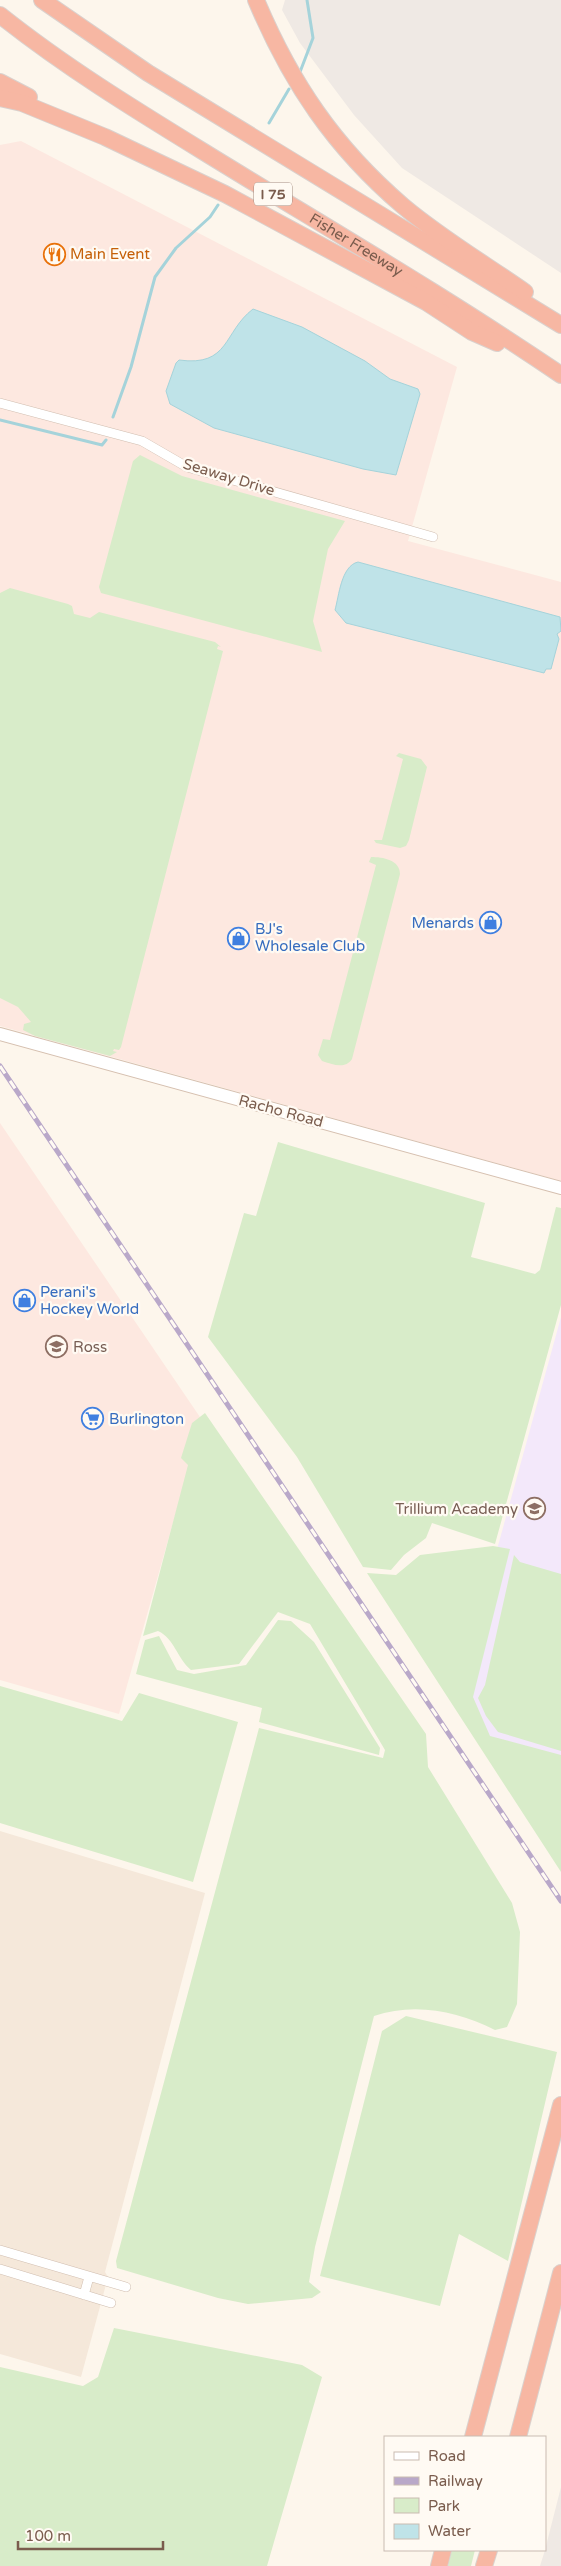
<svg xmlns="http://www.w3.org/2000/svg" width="561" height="2566" font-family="'Varela Round',sans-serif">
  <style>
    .residential { fill: #f5e8da }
    .commercial { fill: #fde8e0 }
    .industrial { fill: #efe9e4 }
    .education { fill: #f3e8fa }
    .green { fill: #d8ecc9 }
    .water { fill: #bfe3e8; stroke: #a5d3da }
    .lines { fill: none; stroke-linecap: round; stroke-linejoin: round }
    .stream { stroke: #a5d3da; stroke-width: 3 }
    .street-casing { stroke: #d1beb0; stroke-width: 10 }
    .secondary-casing { stroke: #d6c0b0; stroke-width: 14 }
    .highway-casing { stroke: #dad1cd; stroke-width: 18 }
    .street { stroke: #fff; stroke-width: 9 }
    .secondary { stroke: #fff; stroke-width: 12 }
    .highway { stroke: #f7b7a3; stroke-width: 16 }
    .rail-casing { stroke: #b9a8c9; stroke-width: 5 }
    .rail { stroke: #fffaf3; stroke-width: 3; stroke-dasharray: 9; stroke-linecap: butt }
    .labels { text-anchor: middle; stroke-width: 4.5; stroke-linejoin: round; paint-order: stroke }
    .shield { fill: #fffaf3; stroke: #a28b7f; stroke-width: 1 }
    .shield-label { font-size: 14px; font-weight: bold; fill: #7a5c4d }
    .street-label { font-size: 15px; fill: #7a5c4d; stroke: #fffaf3 }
    .food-label { font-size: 15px; fill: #c56008; stroke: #fffaf3; text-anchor: start }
    .shop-label { font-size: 15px; fill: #366cbe; stroke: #fffaf3; text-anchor: start }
    .education-label { font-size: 15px; fill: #785e54; stroke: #fffaf3; text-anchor: start }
  </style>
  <rect width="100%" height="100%" fill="#fdf6ec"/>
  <path class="residential" d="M0 1831 205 1893 105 2272 108 2277 81 2377 0 2354Z"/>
  <path class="commercial" d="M21 141 457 367 408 541 561 582V1181L0 1026V145Z
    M0 1123 202 1420 119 1714 0 1680Z"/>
  <path class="industrial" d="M285 0H561V273L402 168 354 115 300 43 282 10Z
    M561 2487V2566H540L545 2550Z"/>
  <path class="education" d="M561 1317V1766L481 1744 455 1702Z"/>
  <path class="green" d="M140 455 182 476 345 521 328 549 313 621 322 652 101 593 99 587 133 461Z
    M10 588 68 604 72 606 74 614 90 618 99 612 215 642 221 647 218 646 217 649 223 651 121 1047 119 1050 114 1049 113 1051 117 1052 110 1056 35 1036 23 1030 24 1024 31 1022 18 1007 0 998V593Z
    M399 753 421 759 427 767 409 840 406 846 400 848 376 843 374 840H382L403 759 396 756Z
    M371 857C383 857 400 860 400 874L352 1059C345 1070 332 1064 322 1061L318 1055 323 1039 330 1040 376 865 369 862Z
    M278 1142 485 1203 471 1257 535 1274 540 1270 556 1207 561 1208V1305L495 1544 432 1523 426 1538 404 1555 391 1570 363 1567 297 1457 208 1337 244 1213 256 1216Z
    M205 1413 426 1734 428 1767 512 1903 520 1932 517 2004 507 2027 495 2030C458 2011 414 2002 374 2016L315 2247 309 2282 321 2292 312 2298 248 2304 218 2298 117 2268 116 2261 259 1728 383 1758 385 1750 310 1624 278 1612 239 1664 191 1670C176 1657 175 1639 158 1631L143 1636 188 1465 181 1458 192 1423Z
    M493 1546 510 1549 473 1697 490 1736 561 1755V1872L367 1573 396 1575 420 1555Z
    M514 1555 520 1562 561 1574V1751L498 1732 486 1716 478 1698 485 1685Z
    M278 1620 291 1621 314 1642 380 1748 379 1755 259 1722 262 1708 136 1674 145 1640 159 1636 177 1670 194 1674 246 1665Z
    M0 1686 122 1721 139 1693 238 1722 193 1882 0 1823Z
    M406 2016 557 2052 508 2261 459 2234 440 2306 320 2276 382 2031Z
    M114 2328 302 2365 322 2377 267 2566H0V2367L83 2386 98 2377Z
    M452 2550H475L471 2566H448Z"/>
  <path class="water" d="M253 309 302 327 365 361 390 379 418 389 420 394 396 475 363 469 214 428 170 404 166 391 176 363 179 360C230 367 223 332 253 309Z
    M358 562 560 617 561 631 557 634 559 639 551 669H546L544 673 346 623 335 610C339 596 341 566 358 562Z"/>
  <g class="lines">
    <path class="stream" d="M300 72 313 38 307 0
      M269 123 289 89
      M113 417 131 367 155 277 176 248 210 217 218 205
      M0 420 102 445 106 440"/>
    <defs>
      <path id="street" d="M0 403 142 441 187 467 433 537
        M0 2250 126 2287
        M0 2269 111 2303
        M84 2295 89 2277"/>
      <path id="secondary" d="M0 1034 561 1188"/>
      <g id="highway">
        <path d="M42 0 148 73 561 325"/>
        <path d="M256 0C291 83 334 147 403 206 441 238 485 264 525 292"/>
        <path id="s1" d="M0 15C64 66 134 109 204 152 324 226 445 296 561 375"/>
        <path d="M0 82 29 97"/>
        <path d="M0 98 22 103 105 137 225 194 426 302 472 332 497 343"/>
        <path d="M473 2437 561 2105"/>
        <path d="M518 2437 561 2273"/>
        <path d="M439 2566 443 2550"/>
        <path d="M484 2566 489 2550"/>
      </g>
    </defs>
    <use href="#street" class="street-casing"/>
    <use href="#secondary" class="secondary-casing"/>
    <use href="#highway" class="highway-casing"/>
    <use href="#street" class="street"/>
    <use href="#secondary" class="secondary"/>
    <use href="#highway" class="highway"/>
    <defs>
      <path id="rail" d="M0 1066 561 1901"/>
    </defs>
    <use href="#rail" class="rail-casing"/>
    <use href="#rail" class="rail"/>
  </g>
  <defs>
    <symbol id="restaurant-ring" viewBox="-11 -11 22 22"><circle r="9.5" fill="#fffaf3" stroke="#e8710a" stroke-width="1.5"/><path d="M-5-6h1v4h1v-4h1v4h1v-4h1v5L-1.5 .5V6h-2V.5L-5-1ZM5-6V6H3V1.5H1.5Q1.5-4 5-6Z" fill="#e8710a"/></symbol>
    <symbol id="shop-ring" viewBox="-11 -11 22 22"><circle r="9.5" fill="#fffaf3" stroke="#3f7fe0" stroke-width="1.5"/><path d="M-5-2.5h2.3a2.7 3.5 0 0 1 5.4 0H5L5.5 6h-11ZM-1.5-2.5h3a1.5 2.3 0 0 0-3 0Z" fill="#3f7fe0"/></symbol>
    <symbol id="university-ring" viewBox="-11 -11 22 22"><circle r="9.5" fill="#fffaf3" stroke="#8d6e63" stroke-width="1.5"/><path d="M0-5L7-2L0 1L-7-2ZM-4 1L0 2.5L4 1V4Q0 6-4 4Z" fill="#8d6e63"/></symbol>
    <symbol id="supermarket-ring" viewBox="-11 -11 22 22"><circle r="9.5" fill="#fffaf3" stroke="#3f7fe0" stroke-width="1.5"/><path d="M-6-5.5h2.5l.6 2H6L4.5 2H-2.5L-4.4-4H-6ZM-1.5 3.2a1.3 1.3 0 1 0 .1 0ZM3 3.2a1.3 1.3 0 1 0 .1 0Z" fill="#3f7fe0"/></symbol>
    <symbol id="school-ring" viewBox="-11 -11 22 22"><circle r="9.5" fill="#fffaf3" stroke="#8d6e63" stroke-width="1.5"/><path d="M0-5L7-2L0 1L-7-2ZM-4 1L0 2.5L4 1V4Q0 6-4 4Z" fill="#8d6e63"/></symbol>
  </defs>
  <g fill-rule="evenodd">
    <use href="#restaurant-ring" x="42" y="242" width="25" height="25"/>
    <use href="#shop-ring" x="478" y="910" width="25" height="25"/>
    <use href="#shop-ring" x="226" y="926" width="25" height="25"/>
    <use href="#shop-ring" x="12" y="1288" width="25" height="25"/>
    <use href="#university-ring" x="44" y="1334" width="25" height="25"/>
    <use href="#supermarket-ring" x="80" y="1406" width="25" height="25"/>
    <use href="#school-ring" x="522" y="1496" width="25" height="25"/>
  </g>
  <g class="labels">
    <rect class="shield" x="254" y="182.5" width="38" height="23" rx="4"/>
    <g class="shield-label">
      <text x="273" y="199">I 75</text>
    </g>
    <g class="street-label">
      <text dy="5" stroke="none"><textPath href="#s1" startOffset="424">Fisher Freeway</textPath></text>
      <text transform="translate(229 477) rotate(17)" y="5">Seaway Drive</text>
      <text transform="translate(281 1111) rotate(15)" y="5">Racho Road</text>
    </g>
    <g class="food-label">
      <text x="70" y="259">Main Event</text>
    </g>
    <g class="shop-label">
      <text x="474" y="928" text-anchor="end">Menards</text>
      <text x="255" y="934">BJ's<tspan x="255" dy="17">Wholesale Club</tspan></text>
      <text x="40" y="1297">Perani's<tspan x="40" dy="17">Hockey World</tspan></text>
      <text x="109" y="1424">Burlington</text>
    </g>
    <g class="education-label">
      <text x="73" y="1352">Ross</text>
      <text x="518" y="1514" text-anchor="end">Trillium Academy</text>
    </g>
  </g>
  <rect x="384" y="2436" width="162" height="115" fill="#fffaf3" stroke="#cabbb1"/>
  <rect x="394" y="2452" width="25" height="8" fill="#ffffff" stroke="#cabbb1"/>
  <text x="428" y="2461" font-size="15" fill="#7a5c4d">Road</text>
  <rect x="394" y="2477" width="25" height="8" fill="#b9a8c9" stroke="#cabbb1"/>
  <text x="428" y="2486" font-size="15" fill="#7a5c4d">Railway</text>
  <rect x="394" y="2498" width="25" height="15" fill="#d8ecc9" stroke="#cabbb1"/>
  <text x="428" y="2511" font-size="15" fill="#7a5c4d">Park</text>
  <rect x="394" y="2524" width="25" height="15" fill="#bfe3e8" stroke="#cabbb1"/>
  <text x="428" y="2536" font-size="15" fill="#7a5c4d">Water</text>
  <path d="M18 2541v8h145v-8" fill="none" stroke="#7a5c4d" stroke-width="2.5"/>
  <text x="25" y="2541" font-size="15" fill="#7a5c4d" stroke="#fffaf3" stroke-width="4" paint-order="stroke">100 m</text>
</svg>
